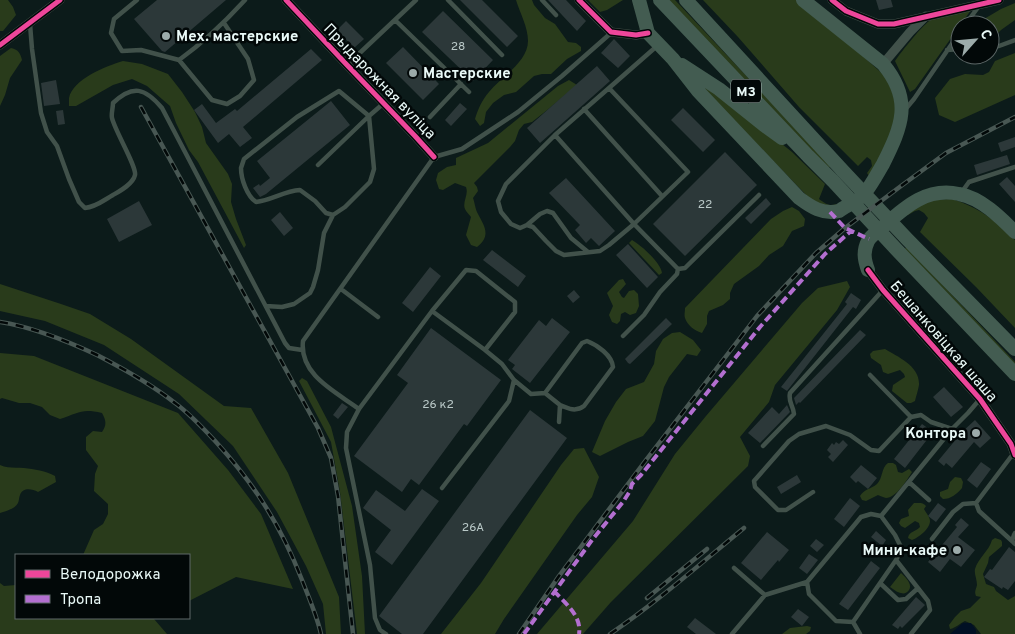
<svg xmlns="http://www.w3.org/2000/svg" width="1015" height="634" font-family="Overpass,sans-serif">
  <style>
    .green { fill: #293b1b }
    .water { fill: #011024 }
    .building { fill: #2c3839 }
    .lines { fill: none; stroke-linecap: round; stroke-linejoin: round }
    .lane { stroke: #41514a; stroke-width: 4.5 }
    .street { stroke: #41514a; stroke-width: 9 }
    .primary { stroke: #435c51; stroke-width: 14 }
    .rail-casing { stroke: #485753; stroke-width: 4.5 }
    .rail { stroke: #020808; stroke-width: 2.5; stroke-dasharray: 8; stroke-linecap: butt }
    .quiet { stroke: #b36fd0; stroke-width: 4; stroke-dasharray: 8 4; stroke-linecap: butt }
    .cycleway-casing { stroke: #020808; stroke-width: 8 }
    .cycleway { stroke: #ed469a; stroke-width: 5 }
    .poi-dot { fill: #9cabaa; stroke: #020808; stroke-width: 2 }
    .labels { text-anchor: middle; stroke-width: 5; stroke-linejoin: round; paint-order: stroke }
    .number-label { font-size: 12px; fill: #bac9c8 }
    .shield { fill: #020808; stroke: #a4b1af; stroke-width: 1 }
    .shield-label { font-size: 14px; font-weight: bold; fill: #e9f9f7 }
    .poi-label { font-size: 15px; font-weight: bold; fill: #e9f9f7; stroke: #020808; text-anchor: start }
    .street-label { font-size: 15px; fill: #e9f9f7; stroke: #020808 }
  </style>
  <rect width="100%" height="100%" fill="#0c1b1a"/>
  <path class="green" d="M0 0H8L13 7 16 15 3 31H0Z
    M516 0H532L534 5 545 18 555 24 568 42 576 43 581 47V51L567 59 551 74H542L534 76 516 92 504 95 493 103 486 112 484 123 480 126 475 119C478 109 482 100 489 92 501 77 528 62 528 41 528 27 520 13 516 0Z
    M588 0H623L607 10 600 12Z
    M668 0H675L831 166 827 169Z
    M703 0H796L835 31 886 77 896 101V114L889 137 877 168 869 176 867 173 872 166 871 160 867 157 858 166 799 107 738 37Z
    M1015 3V20L1001 30 991 40 990 25H974L1001 9Z
    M971 10 915 89 910 92 895 61C902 51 923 24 932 19 940 14 961 12 971 10Z
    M11 48C19 50 20 53 22 60L10 78 5 95 0 106V56Z
    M1015 53V95L955 122 939 115 935 98 950 79 965 74 983 75 989 72 995 61Z
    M123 61 142 64 168 74 182 92 195 112 202 127 206 143 228 174 232 184 231 202 236 219 246 245 244 248 198 162 189 150 176 123 170 106 147 86 132 79 113 85 76 106H69C69 104 69 101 69 98 73 79 106 66 123 61Z
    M569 80 577 85 546 111 532 122 524 124 519 130 515 141 510 147 474 183 477 187 478 191 473 198C475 203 475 209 478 214 485 227 491 236 477 247L471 245 466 235 471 217C469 214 466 212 465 209 462 202 469 195 466 187L455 183 443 190 439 189 436 180 438 173 447 167 456 165V158L488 143 558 86Z
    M708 85 792 152 825 184 819 199C825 203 829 207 836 204L838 206 825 208 811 200 703 88Z
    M952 199C980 208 995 220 1015 240V328L976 287 920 232 928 218 924 213 919 210 915 211 908 215 906 213 928 200Z
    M792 207 799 211 805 219 804 226 792 231 783 246 769 255 759 266 734 284 730 293V299L723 305 709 311 707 316V324L702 333C695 331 687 325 685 318 684 315 685 312 685 308L771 219 783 211Z
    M632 240C641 245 661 263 662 273L659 275 629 243Z
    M907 247 1015 362V368L903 250Z
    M623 279 626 284 619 292 622 297 624 298 629 291 634 290 638 294 639 306 636 313 630 315 625 312 621 314 620 321 617 324 612 322 609 315 613 306 607 293 619 280Z
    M847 281 850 287 837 310 775 385 769 402 740 437 750 456 748 466 611 602 583 634H537L633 521 675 454 706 416 802 303 818 288Z
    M0 284 61 304 90 314 131 339 224 406 251 408 288 473 339 597 341 634H326L323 604 306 566 277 512 233 446 179 394 104 345 45 321 0 311Z
    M680 332 693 340 701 350 697 356 687 354 669 377 664 387 655 421 643 436 628 442 600 456 592 452 605 421 616 402 626 389 644 382 654 364 656 351 663 339 672 333Z
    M885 349C898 357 920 366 919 385 918 391 916 396 915 401L911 403H907L892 391 893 385 905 377 904 374 900 370 888 374 883 372 881 365 871 358 870 354 873 351Z
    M0 353 34 356 178 413 228 470 261 514 293 589 236 577 189 601V555H83L94 530 103 524 108 514V504L94 491 95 474 98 466 86 450V437L93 431 102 432C107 425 106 420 102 413 81 408 79 413 60 419L50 415 42 407 30 403H19L2 398 0 399Z
    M302 378 307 381 331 427 352 506 362 576 365 634H357L340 492 331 442 299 381Z
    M584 448 599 477 592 497 577 515 504 619 495 634H441L481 583 561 465 574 449Z
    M888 463H893L896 465 898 472 902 473 909 469 912 472C907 480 896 498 886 498 885 498 878 495 878 495L866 501 862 500 860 496C864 489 871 489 877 484 883 478 881 468 888 463Z
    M0 465C8 469 15 467 24 468 34 469 46 471 55 476L56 482 38 492C32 489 23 487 20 495 19 497 19 501 18 503 15 509 6 511 0 513Z
    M955 477 961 478 963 482 962 488C957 494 951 499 943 499L940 496V492L948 489 950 482Z
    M914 503C919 503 923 502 926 506L924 509C926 513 930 517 930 521 930 529 918 538 912 540L908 538C909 531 916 532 920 527L919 523 915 521 905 528 901 526 899 523 901 519 909 516 908 510Z
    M995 538 1001 540 1002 542V546L989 557 988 563 983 574 986 584 994 587 996 591 1008 600 1015 596V634H981L974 625 965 621C960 623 956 628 950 629L949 625 955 617 961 611 970 608 981 597 976 596C974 591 976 590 977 585 977 579 974 574 975 569 978 558 989 551 992 540Z
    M901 573C905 577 913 584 909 590 907 593 904 594 901 593 898 593 893 589 890 587Z
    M0 583 4 586 16 585V618H156L154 619 167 634H0Z
    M807 626 811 627 810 631 806 634H782L790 628Z"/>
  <path class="water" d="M963 623H971L976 630V634H950Z"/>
  <path class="building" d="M157 0H226L165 52 162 51 134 19Z
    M460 0H482L518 36 507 47Z
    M548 0H566L586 21 577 31Z
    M876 0H891L893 7 879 10Z
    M443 11 493 60 473 81 422 32Z
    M346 21 364 39 354 48 337 30Z
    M614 39 630 56 618 68 601 53Z
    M403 47 439 84 423 100 386 63Z
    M311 49 322 60 243 127 252 138 240 147 229 134 218 143 194 110 202 104 216 123 235 109 237 111Z
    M597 66 610 81 540 143 527 128Z
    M56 80 60 104 44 106 41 83Z
    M331 101 350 125 266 194 260 197 253 188 259 184 260 186 270 178 257 161Z
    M460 103 467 109 451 126 445 120Z
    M683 108 715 140 703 152 671 120Z
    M63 110 65 124 58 125 56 111Z
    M1015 137V147L1001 152 998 143Z
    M725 152 757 185 685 256 653 224Z
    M1007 155 1010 164 977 175 974 165Z
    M1007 177 1015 186V202L999 184Z
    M566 178 615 231 599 246 591 238 586 243 575 230 580 225 549 193Z
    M766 198 771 204 751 224 745 218Z
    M139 201 152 225 119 242 107 219Z
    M280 212 293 228 284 236 271 220Z
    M628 244 658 277 647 288 616 255Z
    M492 250 526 276 518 287 483 260Z
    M430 267 441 276 413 312 402 303Z
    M574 290 580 297 573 303 567 296Z
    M851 293 861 300 856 309 853 307 787 391 781 387 847 304 845 302Z
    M552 318 570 332 530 383 512 369 515 365 508 360 539 320 546 326Z
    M666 318 672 324 630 364 628 363 625 359Z
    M431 328 501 380 467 426 464 424 419 485 411 479 402 492 354 456 408 383 397 375Z
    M860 330 866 335 800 403 799 402 796 405 794 398Z
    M944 387 963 407 951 417 933 397Z
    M342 403 348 407 338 419 333 415Z
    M787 405 790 412 760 443 748 433 772 407 779 414Z
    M530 410 567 438 423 634H402L379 616Z
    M975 420 991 438 980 448 974 442 952 468 946 463 944 466 938 461 962 432Z
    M922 424 933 432 905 468 894 459Z
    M843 440 848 445 833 462 828 457 831 454 827 450 832 443 834 445 836 442 839 444Z
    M981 462 991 469 977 488 967 480Z
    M861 465 877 478 868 489 858 481 856 483 850 477Z
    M797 475 801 482 781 494 777 487Z
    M422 489 439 501 392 565 375 552 391 530 363 508 376 490 405 511Z
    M850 498 860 506 844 527 834 519Z
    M938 503 946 509 936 522 928 516Z
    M961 518 969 525 958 537 975 550 961 567 950 559 940 572 928 562 957 527 955 525Z
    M876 531 886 540 882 546 871 537Z
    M767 532 789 550 779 562 778 560 761 580 741 563Z
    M816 539 824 545 817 552 810 546Z
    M1009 547 1015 552V581L1008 590 1003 587 1002 589 984 577 990 569 992 570Z
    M809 554 818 560 807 574 799 568Z
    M871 561 880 568 848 610 839 604Z
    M916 597 925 605 902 628 900 626 898 629 892 625Z
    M798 609 809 617 802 626 791 617Z
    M695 618 716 634H696L687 627Z"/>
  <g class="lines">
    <path class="lane" d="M137 0 114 19 111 33 122 51 141 50 179 60C204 42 224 23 245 0
      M448 0 502 55
      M542 0 556 15
      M395 20 469 92
      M30 24 32 49 41 113 47 132 57 146 69 179 79 202 85 208C96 207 104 200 113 195 120 191 133 184 135 175 137 167 115 131 112 118 111 114 113 108 113 103 133 84 145 88 162 108L285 343 289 348 302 350
      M965 25 979 6
      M990 47 999 46 1015 40
      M947 50 960 49
      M179 60 212 100 227 104 240 96 254 80 248 59 224 23
      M347 65 416 0
      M609 88 555 135 634 224 688 172 609 88 657 46
      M584 109 662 196
      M904 111 914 99 960 32
      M430 117 461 84
      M555 135 506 184 498 201 501 212 511 224 520 228 527 225 533 227 546 241 556 251 564 255 600 251 609 245 634 224 678 269 685 268 759 195
      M318 165 369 116 339 91 297 117 244 159C243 162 242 165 241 168 241 179 247 196 256 202 272 200 284 191 300 190L315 201 326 213 333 215 345 207 370 182 374 169 369 116 384 103
      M961 193 969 182 1015 167
      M527 225 540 214 547 211 553 213 571 238 588 252
      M341 289 378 317
      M266 306 282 307 294 304 310 293 313 287 318 270 324 233 333 215
      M432 311 485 350 502 364 514 380 531 394 545 393 560 405 559 422
      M623 336 644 315 660 292 677 274 678 269
      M870 375 911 417
      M545 393 582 343 587 341C597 345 612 355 613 367L584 406C576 412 569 409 560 405
      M359 409C336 392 299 375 303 341L434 157 462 149 518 112 562 76 611 33
      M763 446 794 414C793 404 788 403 790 393L883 290
      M909 482 929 500
      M442 488 509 401 514 380
      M813 492 786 510H778L755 487 754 481 789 441 799 434 826 426 850 435 871 450 879 451 911 417 921 415 931 422 952 429
      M976 503 979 511 1012 541
      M1015 533 1014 535 1012 541 1015 544
      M932 539 953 512 963 504 976 503 1013 454
      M896 560 928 601 930 610 911 634
      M734 568 765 595
      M807 582 809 594 836 621 853 622
      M880 583 898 600 906 599 917 589
      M386 634 380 630 375 618 370 565 346 448 347 432 359 409 432 311 466 270 476 271 515 302V312L485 350
      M732 634 765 595 807 582 861 517 871 514 881 516 952 429 968 413 980 399
      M860 634 853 622 896 560 902 549 895 535 881 516"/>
    <path class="street" d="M286 0 347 65 415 136 434 157
      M579 0 611 32 636 35 648 33
      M832 0 846 11 878 24H894L999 0
      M0 45 60 0
      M883 64 910 32 926 16
      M868 270 883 290 980 399 1011 444 1015 455"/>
    <path class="primary" d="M639 0 648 33 673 59 698 91 799 198C811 207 823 215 839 211 846 206 856 202 862 196 868 191 879 171 883 164 902 126 913 100 883 64L803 0
      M660 0 808 156 833 181 896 249 1015 374
      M686 0 843 171 907 239 1015 349
      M682 65 719 89 764 125 782 138
      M868 270C864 259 863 251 868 241 871 235 880 230 885 225 906 206 928 187 959 194 981 198 1000 217 1015 232"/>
    <defs>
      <path id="rail" d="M141 107 318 428 331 458 338 496 353 634
        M0 322C33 327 67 341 97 355 124 369 151 384 175 403 190 414 203 428 216 442 255 485 281 526 302 580 309 598 317 616 321 634
        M647 598 707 549
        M519 634 559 576 646 460 757 316 816 253 845 228 901 186 946 153 1015 117
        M610 634C657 602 700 564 744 528"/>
    </defs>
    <use href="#rail" class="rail-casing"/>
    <use href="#rail" class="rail"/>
    <path class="quiet" d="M830 212 845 228 869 239
      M554 591C565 603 582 616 579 634
      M524 634 592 540 623 502 630 491 632 484 641 475 760 327 825 254 851 231"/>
    <defs>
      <path id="cycleway" d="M286 0 347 65 415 136 434 157
        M579 0 611 32 636 35 648 33
        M832 0 846 11 878 24H894L999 0
        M0 45 60 0
        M868 270 883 290 980 399 1011 444 1015 455"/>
    </defs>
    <use href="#cycleway" class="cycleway-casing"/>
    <use href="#cycleway" class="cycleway"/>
  </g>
  <g class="poi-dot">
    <circle cx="166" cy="36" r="5"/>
    <circle cx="413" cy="73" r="5"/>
    <circle cx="976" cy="433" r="5"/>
    <circle cx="957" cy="550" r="5"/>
  </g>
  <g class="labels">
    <g class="number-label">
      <text x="458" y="50">28</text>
      <text x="705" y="208">22</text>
      <text x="438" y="408">26 к2</text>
      <text x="473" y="531">26А</text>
    </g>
    <rect class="shield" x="731" y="79.5" width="30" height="23" rx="4"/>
    <g class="shield-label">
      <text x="746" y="96">М3</text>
    </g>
    <g class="poi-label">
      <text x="176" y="41">Мех. мастерские</text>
      <text x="423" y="78">Мастерские</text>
      <text x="966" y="438" text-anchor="end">Контора</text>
      <text x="947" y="555" text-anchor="end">Мини-кафе</text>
    </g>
    <g class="street-label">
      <text transform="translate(380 81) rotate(46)" y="5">Прыдарожная вуліца</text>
      <text transform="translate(944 341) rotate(49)" y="5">Бешанковіцкая шаша</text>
    </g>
  </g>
  <rect x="15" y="554" width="175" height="65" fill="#020808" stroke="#5e6868"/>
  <rect x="25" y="570" width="25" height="8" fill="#ed469a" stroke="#5e6868"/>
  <text x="60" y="579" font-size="15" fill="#e9f9f7">Велодорожка</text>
  <rect x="25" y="595" width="25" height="8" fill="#b36fd0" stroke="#5e6868"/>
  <text x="60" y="604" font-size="15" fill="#e9f9f7">Тропа</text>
  <g transform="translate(975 40) rotate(63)"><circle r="24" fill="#020808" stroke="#5e6868"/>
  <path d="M0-4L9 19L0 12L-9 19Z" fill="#9cabaa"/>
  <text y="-8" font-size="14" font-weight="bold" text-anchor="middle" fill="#e9f9f7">С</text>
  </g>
</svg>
